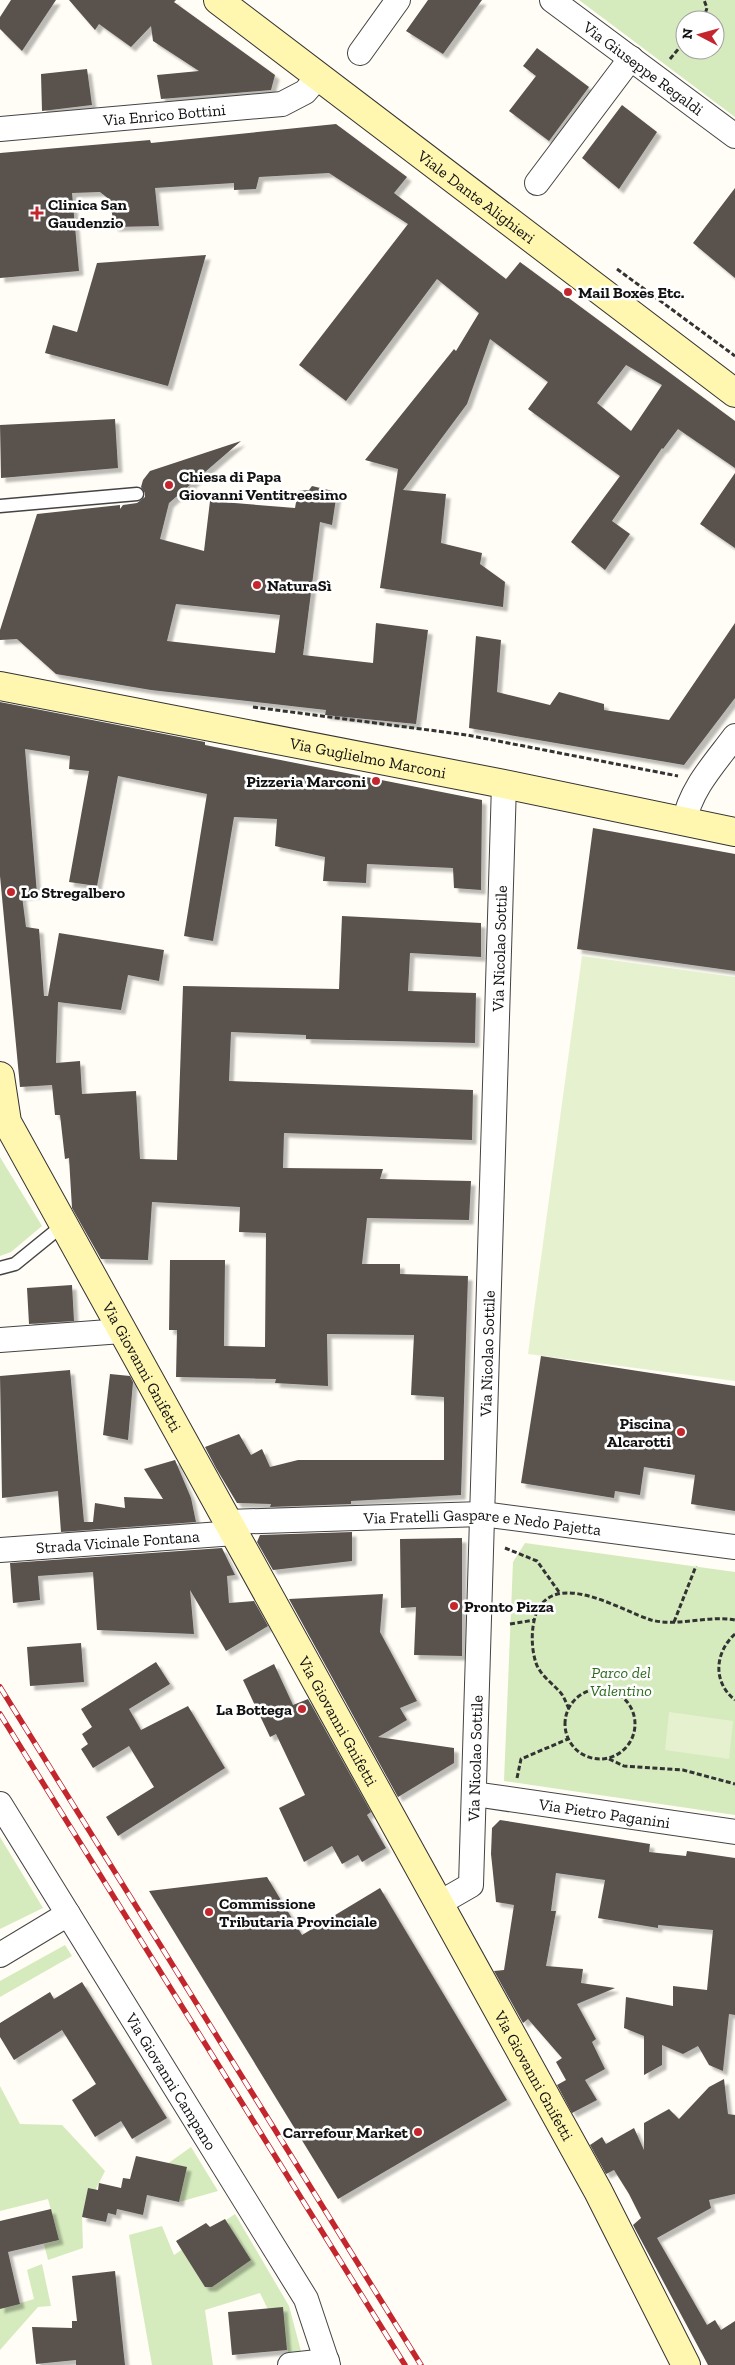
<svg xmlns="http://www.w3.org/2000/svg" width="735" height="2365" font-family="'Zilla Slab',serif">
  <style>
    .green { fill: #d5ebbd; fill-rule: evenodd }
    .pitch { fill: #e6f2cf }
    .building { fill: #5a524d; fill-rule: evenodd; filter: url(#shadow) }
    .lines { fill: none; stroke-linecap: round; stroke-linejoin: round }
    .lane-casing { stroke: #444; stroke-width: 15 }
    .street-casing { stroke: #444; stroke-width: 26 }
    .secondary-casing { stroke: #333; stroke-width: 30 }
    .path { stroke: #333; stroke-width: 3; stroke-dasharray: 5 2.5; stroke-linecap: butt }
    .lane { stroke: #fff; stroke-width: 12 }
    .street { stroke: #fff; stroke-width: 24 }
    .secondary { stroke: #fff6b0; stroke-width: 28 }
    .rail-casing { stroke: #c4262e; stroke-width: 5.5 }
    .rail { stroke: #fff; stroke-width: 4; stroke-dasharray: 11; stroke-linecap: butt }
    .poi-dot { fill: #c4262e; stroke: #fff; stroke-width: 2 }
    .labels { text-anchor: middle; stroke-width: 5; stroke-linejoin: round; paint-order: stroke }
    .street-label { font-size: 16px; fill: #111; stroke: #fff }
    .poi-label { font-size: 16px; font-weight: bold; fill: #111; stroke: #fff; text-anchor: start }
    .park-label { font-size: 16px; font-style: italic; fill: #2f6b1f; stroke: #fff }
  </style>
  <defs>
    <filter id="shadow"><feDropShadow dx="4.5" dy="4.5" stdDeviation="1" flood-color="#0004"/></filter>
  </defs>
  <rect width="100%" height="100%" fill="#fffdf5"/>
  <path class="green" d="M579 0H735V117ZM685 20H715V50H685Z
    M0 1157 42 1226 11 1252 0 1256Z
    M525 1543 735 1572V1815L504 1781 513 1562Z
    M0 1837 43 1908 0 1929Z
    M65 1945 72 1956 0 1997V1981Z
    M0 2086 20 2124 62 2125 105 2171 82 2217 83 2248 48 2260 44 2244 59 2240 48 2199 0 2211Z
    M191 2147 218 2191 179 2202 163 2167Z
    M235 2214 289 2306 302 2355H290L260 2293 205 2310 213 2365H152L129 2235 162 2226 174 2255Z
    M42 2264 51 2306 38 2307 0 2350V2309L34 2299 27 2270Z"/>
  <path class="pitch" d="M582 956 735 977V1381L528 1354Z
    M669 1712 733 1721 729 1759 665 1750Z"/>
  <path class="building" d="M11 0H56L22 51 0 29V17Z
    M69 0H176L174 2 275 75 271 90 161 99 157 75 199 71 153 41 151 26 131 47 99 24 95 30Z
    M428 0H482L443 54 406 31Z
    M537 48 589 87 549 141 509 111 536 76 523 66Z
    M87 69 92 105 42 111 41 74Z
    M622 105 657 132 619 189 582 158Z
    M336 124 407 177 394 193 506 279 520 262 735 421V468L678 429 663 449 662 448 612 521 630 534 605 570 571 542 620 476 528 409 548 382 490 339 467 404 403 490 446 494 441 543 482 553 480 564 505 582 503 607 380 588 398 469 365 460 454 349 456 351 479 313 437 279 346 401 299 365 408 224 329 173 259 177 256 189 234 190V183L155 188 159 226 114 227 110 200 100 192 72 193 79 271 0 278V153L150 140 151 143ZM626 365 662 385 631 431 597 403Z
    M735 188V278L693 243Z
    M206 255 168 386 45 353 53 325 77 332 97 263Z
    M115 419 118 468 1 478 0 425Z
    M241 441 169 503 160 539 204 551 210 501 295 508 298 491 309 490 312 486 337 492 332 525 320 522 303 655 373 663 376 623 428 630 416 724 325 715 326 710 151 690 56 674 17 639 0 640V630L37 514 120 505V509L123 505 137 503 145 497V493L141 487 143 480 150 471ZM176 604 280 615 275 653 167 641Z
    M735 473V548L700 524Z
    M735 623V698L684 765 469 728 476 636 501 640 497 692 550 705 559 692 604 704V710L669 720Z
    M0 702 205 742V745L482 800 481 890 454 888 453 868 367 864 366 883 323 881 325 857 275 846 277 819 234 817 213 941 184 936 207 794 118 776 97 886 69 882 89 771 69 769 70 756 25 749 37 894 22 896 26 927 39 929 44 996H48L59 933 164 950 159 981 128 975 121 1010 58 1002 56 1063 80 1061 82 1094 136 1091 140 1159 177 1160 183 986 339 989 342 916 481 923V957L410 953 408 991 476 993 475 1043 306 1039V1035L231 1032 229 1081 473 1090 472 1140 284 1133 283 1168 383 1169 380 1179 471 1181 469 1220 367 1218 362 1264H400V1274L468 1276 461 1495 351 1501V1504L270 1507 271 1504 237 1503 216 1468 205 1447 239 1434 251 1455 262 1449 270 1467 298 1460H444V1397L411 1395 414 1335 327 1334 328 1386 275 1383 276 1379 176 1377 177 1330H169L170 1260H225L224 1346 265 1347 266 1233 239 1232 240 1207 152 1202 148 1260 101 1259 72 1208 69 1158 65 1159 60 1115H55L52 1085 20 1087 0 876Z
    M593 828 735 854V971L577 949Z
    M72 1285 74 1321 29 1324 27 1288Z
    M541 1356 735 1386V1511L691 1504 695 1475 644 1467 640 1495 615 1491 614 1498 521 1483Z
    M70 1370 84 1522H93L95 1503 125 1508 124 1497 163 1499 144 1469 175 1460 191 1498 196 1522 61 1532 58 1491 2 1498 0 1376Z
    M110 1374 130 1376 133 1382 128 1440 103 1435Z
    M352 1532V1561L273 1570 257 1542 260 1535Z
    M462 1538V1656L414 1655 416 1607 401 1608 400 1539Z
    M222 1548 235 1575 227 1576 229 1603 254 1601 268 1626 226 1651 190 1590 194 1634 97 1630 93 1572 38 1576 40 1600 13 1603 10 1563Z
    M383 1594 380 1632 417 1701 400 1708 407 1720 378 1737 454 1748V1763L398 1797 289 1599Z
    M81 1643 84 1682 30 1686 27 1647Z
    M156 1662 170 1684 129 1709 141 1730 188 1706 225 1768 118 1836 106 1817 154 1787 129 1746 93 1768 81 1749 88 1744 82 1734 92 1727 81 1709Z
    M274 1664 293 1705 308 1699 371 1812 367 1815 386 1848 362 1862 358 1855 342 1864 332 1846 304 1862 279 1808 305 1795 276 1734 270 1737 243 1680Z
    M500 1820 650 1844 649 1852 686 1856 687 1851 735 1858V2015L729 2014 723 2071 709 2065 698 2046 683 2054 662 2045V2065L644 2075V2036L624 2028 626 1997 673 2006V1986L707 1990 713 1930 658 1925V1928L598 1918 605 1880 556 1873 551 1911H556L546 1966 583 1969 581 1983 615 1988 577 2004 596 2039 592 2042 605 2069 585 2080 597 2100 572 2113 557 2085 566 2080 556 2062 562 2058 528 2019 523 2023 494 1971 504 1970 514 1905 496 1902 491 1854 492 1828Z
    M267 1877 302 1935 380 1888 507 2100 338 2199 149 1891Z
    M82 1982 167 2118 132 2139 121 2121 95 2137 72 2100 96 2084 62 2030 14 2060 0 2037V2023L50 1992 54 1999Z
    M724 2079 728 2114 735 2115V2194L709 2200 711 2208 657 2238 707 2325 715 2320 721 2330 735 2321V2365H708L633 2225 641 2218 629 2194 614 2170 606 2174 590 2145 602 2137 606 2144 634 2128 644 2150V2123L669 2109 679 2119 709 2087Z
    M136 2156 187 2167 179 2202 147 2195 143 2215 117 2209 116 2215 108 2213 106 2222 82 2217 88 2188 98 2190 99 2183 121 2188 123 2178 130 2179Z
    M51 2209 59 2240 8 2252 20 2304 0 2309V2221Z
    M225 2219 251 2260 212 2287H205L176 2241 206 2223 210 2227Z
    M115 2271 125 2365H76V2360L36 2364 32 2327 72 2328V2321H77L72 2276Z
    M283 2307 287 2350 232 2355 228 2312Z"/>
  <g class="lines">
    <defs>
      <path id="lane" d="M0 506 137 494
        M0 1268 15 1264 63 1225"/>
      <g id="street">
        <path id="s1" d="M552 0 735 136"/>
        <path d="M360 53 398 0"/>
        <path id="s2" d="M0 129 282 104 305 92 319 76"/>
        <path d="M537 183 631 58"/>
        <path d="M684 823C690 789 715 763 735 736"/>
        <path d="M0 1340 122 1331"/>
        <path id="s3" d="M228 1522 482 1514 735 1547"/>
        <path id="s4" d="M0 1550 235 1533"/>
        <path id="s5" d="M474 1794 735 1832"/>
        <path id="s6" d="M0 1804 306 2299 328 2365"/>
        <path id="s7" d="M438 1904 471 1885 504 784"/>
        <path d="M0 1955 68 1914"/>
        <path d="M290 2365 327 2361"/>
      </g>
      <g id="secondary">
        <path id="s8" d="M218 0 735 393"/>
        <path id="s9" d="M0 686 504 784 735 832"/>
        <path id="s10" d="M0 1076 7 1122 598 2191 686 2365"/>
      </g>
    </defs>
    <use href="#lane" class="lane-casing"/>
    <use href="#street" class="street-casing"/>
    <use href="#secondary" class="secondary-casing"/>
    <path class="path" d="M703 20 707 8 704 0
      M670 59 685 41
      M617 269 735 356
      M253 707 467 735 678 776
      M505 1548 537 1561 559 1592
      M674 1622 696 1566
      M510 1624 535 1620
      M735 1634C715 1652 712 1682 735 1700
      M565 1724a35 35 0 1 1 70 0a35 35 0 1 1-70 0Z
      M569 1709C566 1703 564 1696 560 1692 552 1683 540 1675 536 1663 531 1648 531 1628 536 1614 554 1568 620 1610 651 1620 679 1627 708 1615 735 1620
      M609 1759 624 1766 683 1770 735 1784
      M517 1778 521 1759 568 1739"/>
    <use href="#lane" class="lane"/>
    <use href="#street" class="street"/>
    <use href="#secondary" class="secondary"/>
    <defs>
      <path id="rail" d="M0 1687 421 2365
        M0 1714 405 2365"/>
    </defs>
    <use href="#rail" class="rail-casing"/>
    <use href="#rail" class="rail"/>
  </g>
  <g class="poi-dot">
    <path d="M34.5 205.5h5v5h5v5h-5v5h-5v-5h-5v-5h5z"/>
    <circle cx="568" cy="292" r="5"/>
    <circle cx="169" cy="485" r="5"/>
    <circle cx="257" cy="585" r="5"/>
    <circle cx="376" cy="781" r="5"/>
    <circle cx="11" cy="892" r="5"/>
    <circle cx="681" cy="1432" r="5"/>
    <circle cx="454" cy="1606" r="5"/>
    <circle cx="302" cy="1709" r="5"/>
    <circle cx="209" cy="1912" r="5"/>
    <circle cx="418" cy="2132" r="5"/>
  </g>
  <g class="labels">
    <g class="street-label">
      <text dy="6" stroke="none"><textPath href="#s1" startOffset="114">Via Giuseppe Regaldi</textPath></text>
      <text dy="6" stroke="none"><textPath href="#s2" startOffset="165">Via Enrico Bottini</textPath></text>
      <text dy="6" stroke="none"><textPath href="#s8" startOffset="325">Viale Dante Alighieri</textPath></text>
      <text dy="6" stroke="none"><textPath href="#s9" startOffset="375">Via Guglielmo Marconi</textPath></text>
      <text dy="6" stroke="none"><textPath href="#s7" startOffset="975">Via Nicolao Sottile</textPath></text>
      <text dy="6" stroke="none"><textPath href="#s7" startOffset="570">Via Nicolao Sottile</textPath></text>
      <text dy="6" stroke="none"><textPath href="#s10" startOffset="326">Via Giovanni Gnifetti</textPath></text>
      <text dy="6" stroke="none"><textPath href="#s3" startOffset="255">Via Fratelli Gaspare e Nedo Pajetta</textPath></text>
      <text dy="6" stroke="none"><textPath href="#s4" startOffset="118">Strada Vicinale Fontana</textPath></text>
      <text dy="6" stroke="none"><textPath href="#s10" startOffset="731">Via Giovanni Gnifetti</textPath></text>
      <text dy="6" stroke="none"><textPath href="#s7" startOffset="165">Via Nicolao Sottile</textPath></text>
      <text dy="6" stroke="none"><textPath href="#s5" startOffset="132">Via Pietro Paganini</textPath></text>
      <text dy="6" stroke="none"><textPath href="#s10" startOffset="1136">Via Giovanni Gnifetti</textPath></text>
      <text dy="6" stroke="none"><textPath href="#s6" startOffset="326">Via Giovanni Campano</textPath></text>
    </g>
    <g class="poi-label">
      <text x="48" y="210">Clinica San<tspan x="48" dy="18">Gaudenzio</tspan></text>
      <text x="578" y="298">Mail Boxes Etc.</text>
      <text x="179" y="482">Chiesa di Papa<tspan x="179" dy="18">Giovanni Ventitreesimo</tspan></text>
      <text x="267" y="591">NaturaSì</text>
      <text x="366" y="787" text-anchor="end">Pizzeria Marconi</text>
      <text x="21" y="898">Lo Stregalbero</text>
      <text x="671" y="1429" text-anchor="end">Piscina<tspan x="671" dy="18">Alcarotti</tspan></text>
      <text x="464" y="1612">Pronto Pizza</text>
      <text x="292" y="1715" text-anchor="end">La Bottega</text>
      <text x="219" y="1909">Commissione<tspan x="219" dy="18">Tributaria Provinciale</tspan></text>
      <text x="408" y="2138" text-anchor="end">Carrefour Market</text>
    </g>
    <g class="park-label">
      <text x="621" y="1678">Parco del<tspan x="621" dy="18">Valentino</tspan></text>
    </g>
  </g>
  <g transform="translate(700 35) rotate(276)"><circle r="24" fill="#ffffff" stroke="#a0a0a0"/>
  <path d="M0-4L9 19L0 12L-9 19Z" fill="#c4262e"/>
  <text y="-8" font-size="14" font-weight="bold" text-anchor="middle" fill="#111111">N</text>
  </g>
</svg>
